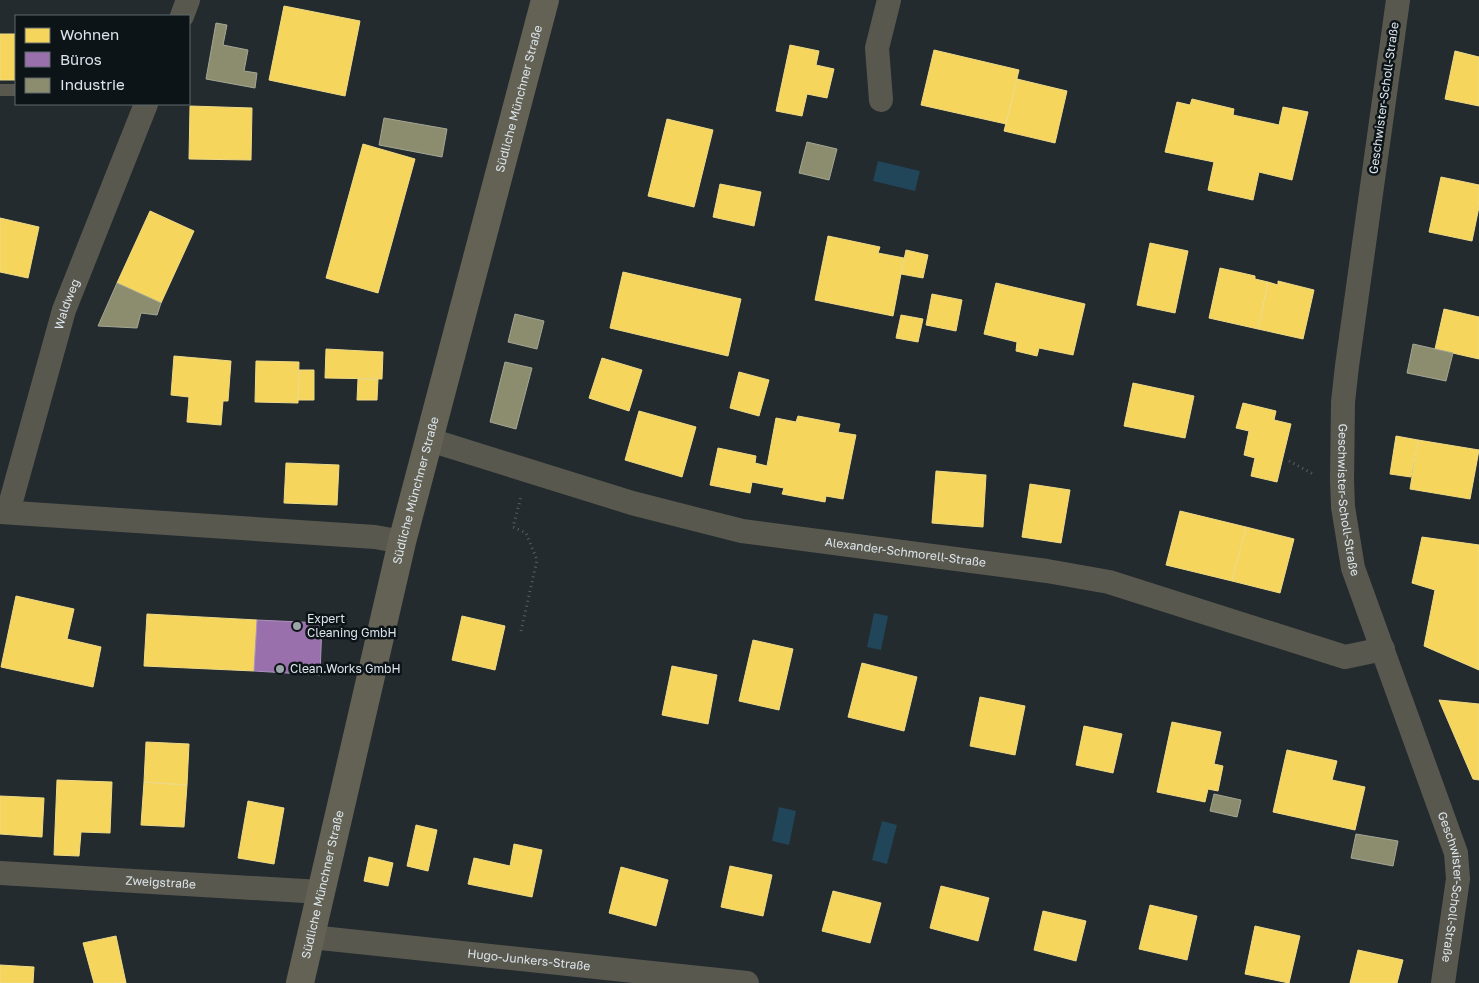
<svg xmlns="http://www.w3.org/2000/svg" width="1479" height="983" font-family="'Golos Text',sans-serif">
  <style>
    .water { fill: #214559 }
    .homes { fill: #f6d55c; stroke: #eeda87 }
    .offices { fill: #9970ab; stroke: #ad93be }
    .industry { fill: #8c8c6e; stroke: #a4a794 }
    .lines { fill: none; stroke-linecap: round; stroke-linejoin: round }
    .path { stroke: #5c5e59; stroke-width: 3; stroke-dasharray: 1 4; stroke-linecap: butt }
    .lane { stroke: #59584e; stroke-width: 12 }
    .street { stroke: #59584e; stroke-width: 24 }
    .secondary { stroke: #636255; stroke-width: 28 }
    .poi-dot { fill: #9ba4a9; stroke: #0d1418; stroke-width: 2 }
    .labels { text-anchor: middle; stroke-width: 5; stroke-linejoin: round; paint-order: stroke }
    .street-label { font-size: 12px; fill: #dbe5eb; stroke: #0d1418 }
    .poi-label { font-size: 12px; fill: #dbe5eb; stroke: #0d1418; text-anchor: start }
  </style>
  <rect width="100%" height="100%" fill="#232b2f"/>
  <path class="water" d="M878 161 920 171 915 191 873 181Z
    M874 613 888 616 881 650 867 647Z
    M779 807 796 811 789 845 772 841Z
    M882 821 897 825 887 864 872 860Z"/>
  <path class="homes" d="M284 6 360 21 345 96 269 80Z
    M0 34H16V80H0Z
    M790 45 819 51 816 65 834 69 827 98 807 94 802 116 776 111Z
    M934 50 1019 70 1006 124 921 105Z
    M1455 51 1479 57V106L1445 99Z
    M1017 79 1067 91 1055 143 1004 131Z
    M1192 99 1234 109 1233 115 1279 125 1283 107 1308 112 1292 180 1259 172 1253 200 1208 190 1214 162 1165 152 1177 102 1190 105Z
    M190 106 252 108 251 160 189 159Z
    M667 119 713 130 694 207 648 196Z
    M363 144 415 159 378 293 326 278Z
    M1441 177 1479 185V207L1472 241 1429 232Z
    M720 184 761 192 754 226 713 217Z
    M150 211 194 231 161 303 117 283Z
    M0 218 39 227 28 278 0 272Z
    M828 236 880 247 878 253 904 258 893 316 815 300Z
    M1150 243 1188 251 1175 313 1137 305Z
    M906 250 928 255 923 278 901 274Z
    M1220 268 1255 276V279L1268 282 1258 329 1209 318Z
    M623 272 741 299 728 356 610 328Z
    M1278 281 1314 290 1303 339 1258 329 1268 282 1278 285Z
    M996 283 1085 304 1073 355 1039 348 1037 356 1016 351 1017 342 984 334Z
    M932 294 962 300 956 331 926 325Z
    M1444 309 1479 317V359L1435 349Z
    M901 315 923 319 918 342 896 338Z
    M326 349 383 352 382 379 325 378Z
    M174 356 231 361 228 401H223L221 425 187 422 189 397 171 395Z
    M602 358 642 370 629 411 589 398Z
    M256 361 299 362 298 403 255 402Z
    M299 370H314V400H298Z
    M739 372 769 380 759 416 730 408Z
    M358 379H378L377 400H357Z
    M1133 383 1194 396 1185 438 1124 426Z
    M1243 403 1276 411 1274 420 1291 424 1277 482 1251 476 1255 458 1244 455 1249 431 1236 428Z
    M639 411 696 427 682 477 625 460Z
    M798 416 840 424 838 432 856 435 843 499 826 496 825 502 782 494 784 488 752 482 750 493 710 485 718 448 756 456 755 463 767 466 776 418 796 422Z
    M1396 436 1418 440 1411 477 1390 474Z
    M1418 440 1479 450 1470 499 1410 489Z
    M286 463 339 465 337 505 284 503Z
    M936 471 986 475 983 527 932 523Z
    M1030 484 1070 490 1061 543 1022 537Z
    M1180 511 1246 527 1232 581 1166 565Z
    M1246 527 1294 539 1280 593 1232 581Z
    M1422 537 1479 545V670L1424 646 1435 590 1412 583Z
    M16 596 74 609 67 639 101 647 93 687 1 667Z
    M147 614 257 620 254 671 144 666Z
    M462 616 505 626 495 670 452 660Z
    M753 640 793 649 779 710 739 701Z
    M862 663 917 677 904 731 848 717Z
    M672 666 717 675 708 724 662 715Z
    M980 697 1025 706 1015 755 970 746Z
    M1439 700 1479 704V780L1473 779Z
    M1172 722 1221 732 1214 764 1223 766 1218 791 1208 789 1205 802 1157 792Z
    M1084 726 1122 734 1113 773 1076 765Z
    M146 742 189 744 187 785 144 782Z
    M1287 750 1337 761 1332 780 1365 787 1355 830 1273 812Z
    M57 780 112 782 110 833 81 832 79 856 54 855Z
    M144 782 187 785 184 827 141 825Z
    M0 796 44 798 42 837 0 834Z
    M248 801 284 808 274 864 238 858Z
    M416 825 437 830 428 871 407 866Z
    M514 844 542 850 532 897 468 884 474 858 510 866Z
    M369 857 393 863 388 886 364 881Z
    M730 866 772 875 763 916 721 907Z
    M621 867 668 880 656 926 609 913Z
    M941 886 989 898 978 941 930 928Z
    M833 891 881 903 870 943 822 931Z
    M1150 905 1197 916 1187 960 1139 949Z
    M1043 911 1086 921 1076 961 1034 950Z
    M1255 926 1300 936 1289 983 1245 974Z
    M116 936 126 983H94L83 943Z
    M1358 950 1403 960 1397 983H1350Z
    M0 965 34 967 33 983H0Z"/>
  <path class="offices" d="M257 620 322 623 320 675 254 671Z"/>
  <path class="industry" d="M216 23 227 25 223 45 248 50 244 71 257 73 255 88 206 79Z
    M384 118 447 129 442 157 379 145Z
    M807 142 837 149 829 180 799 173Z
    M117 283 161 303 157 315 141 313 137 328 98 326Z
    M515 314 544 321 537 349 508 342Z
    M1413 344 1453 353 1446 381 1407 373Z
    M505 362 532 368 516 429 490 422Z
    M1214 794 1241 800 1237 817 1210 811Z
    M1356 834 1398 841 1393 866 1351 858Z"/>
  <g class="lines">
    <path class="path" d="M1289 461 1315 475
      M521 631 537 560 526 533 513 527 521 497"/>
    <path class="lane" d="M0 90H16"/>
    <g class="street">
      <path id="s1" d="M1398 0 1347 366 1343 402 1342 480 1343 507 1353 568 1456 853 1458 879 1443 983"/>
      <path d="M182 16 188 0"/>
      <path d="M881 100 877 48 889 0"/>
      <path id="s2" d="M430 440 632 503 742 531 1047 571 1109 582 1345 657 1383 649"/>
      <path d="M0 512 375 537 402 542"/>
      <path id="s3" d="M8 512 64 310 146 104"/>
      <path id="s4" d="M0 873 321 892"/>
      <path id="s5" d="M311 937 747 983"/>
    </g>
    <path class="secondary" id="s6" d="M300 983 402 542 545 0"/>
  </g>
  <g class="poi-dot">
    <circle cx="297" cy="626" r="5"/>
    <circle cx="280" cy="669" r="5"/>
  </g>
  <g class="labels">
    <g class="street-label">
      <text dy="4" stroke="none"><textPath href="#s6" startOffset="911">Südliche Münchner Straße</textPath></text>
      <text transform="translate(1384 98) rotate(-82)" y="4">Geschwister-Scholl-Straße</text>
      <text dy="4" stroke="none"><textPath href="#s3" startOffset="216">Waldweg</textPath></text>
      <text dy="4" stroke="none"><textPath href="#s6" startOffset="506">Südliche Münchner Straße</textPath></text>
      <text dy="4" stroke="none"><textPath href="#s1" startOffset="504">Geschwister-Scholl-Straße</textPath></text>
      <text dy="4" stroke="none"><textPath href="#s2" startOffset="490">Alexander-Schmorell-Straße</textPath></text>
      <text dy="4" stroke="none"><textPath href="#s4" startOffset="161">Zweigstraße</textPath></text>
      <text dy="4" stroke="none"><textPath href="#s6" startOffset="101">Südliche Münchner Straße</textPath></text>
      <text dy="4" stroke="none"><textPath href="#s1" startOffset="909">Geschwister-Scholl-Straße</textPath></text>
      <text dy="4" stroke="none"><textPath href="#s5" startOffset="219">Hugo-Junkers-Straße</textPath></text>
    </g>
    <g class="poi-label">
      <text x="307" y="623">Expert<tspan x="307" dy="14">Cleaning GmbH</tspan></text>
      <text x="290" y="673">Clean.Works GmbH</text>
    </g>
  </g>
  <rect x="15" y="15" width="175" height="90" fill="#0d1418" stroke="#5f686c"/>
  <rect x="25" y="28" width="25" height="15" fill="#f6d55c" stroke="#5f686c"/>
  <text x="60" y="40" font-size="15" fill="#dbe5eb">Wohnen</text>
  <rect x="25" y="52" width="25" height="15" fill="#9970ab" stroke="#5f686c"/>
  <text x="60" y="65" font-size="15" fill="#dbe5eb">Büros</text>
  <rect x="25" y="78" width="25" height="15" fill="#8c8c6e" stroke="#5f686c"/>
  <text x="60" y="90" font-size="15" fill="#dbe5eb">Industrie</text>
</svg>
